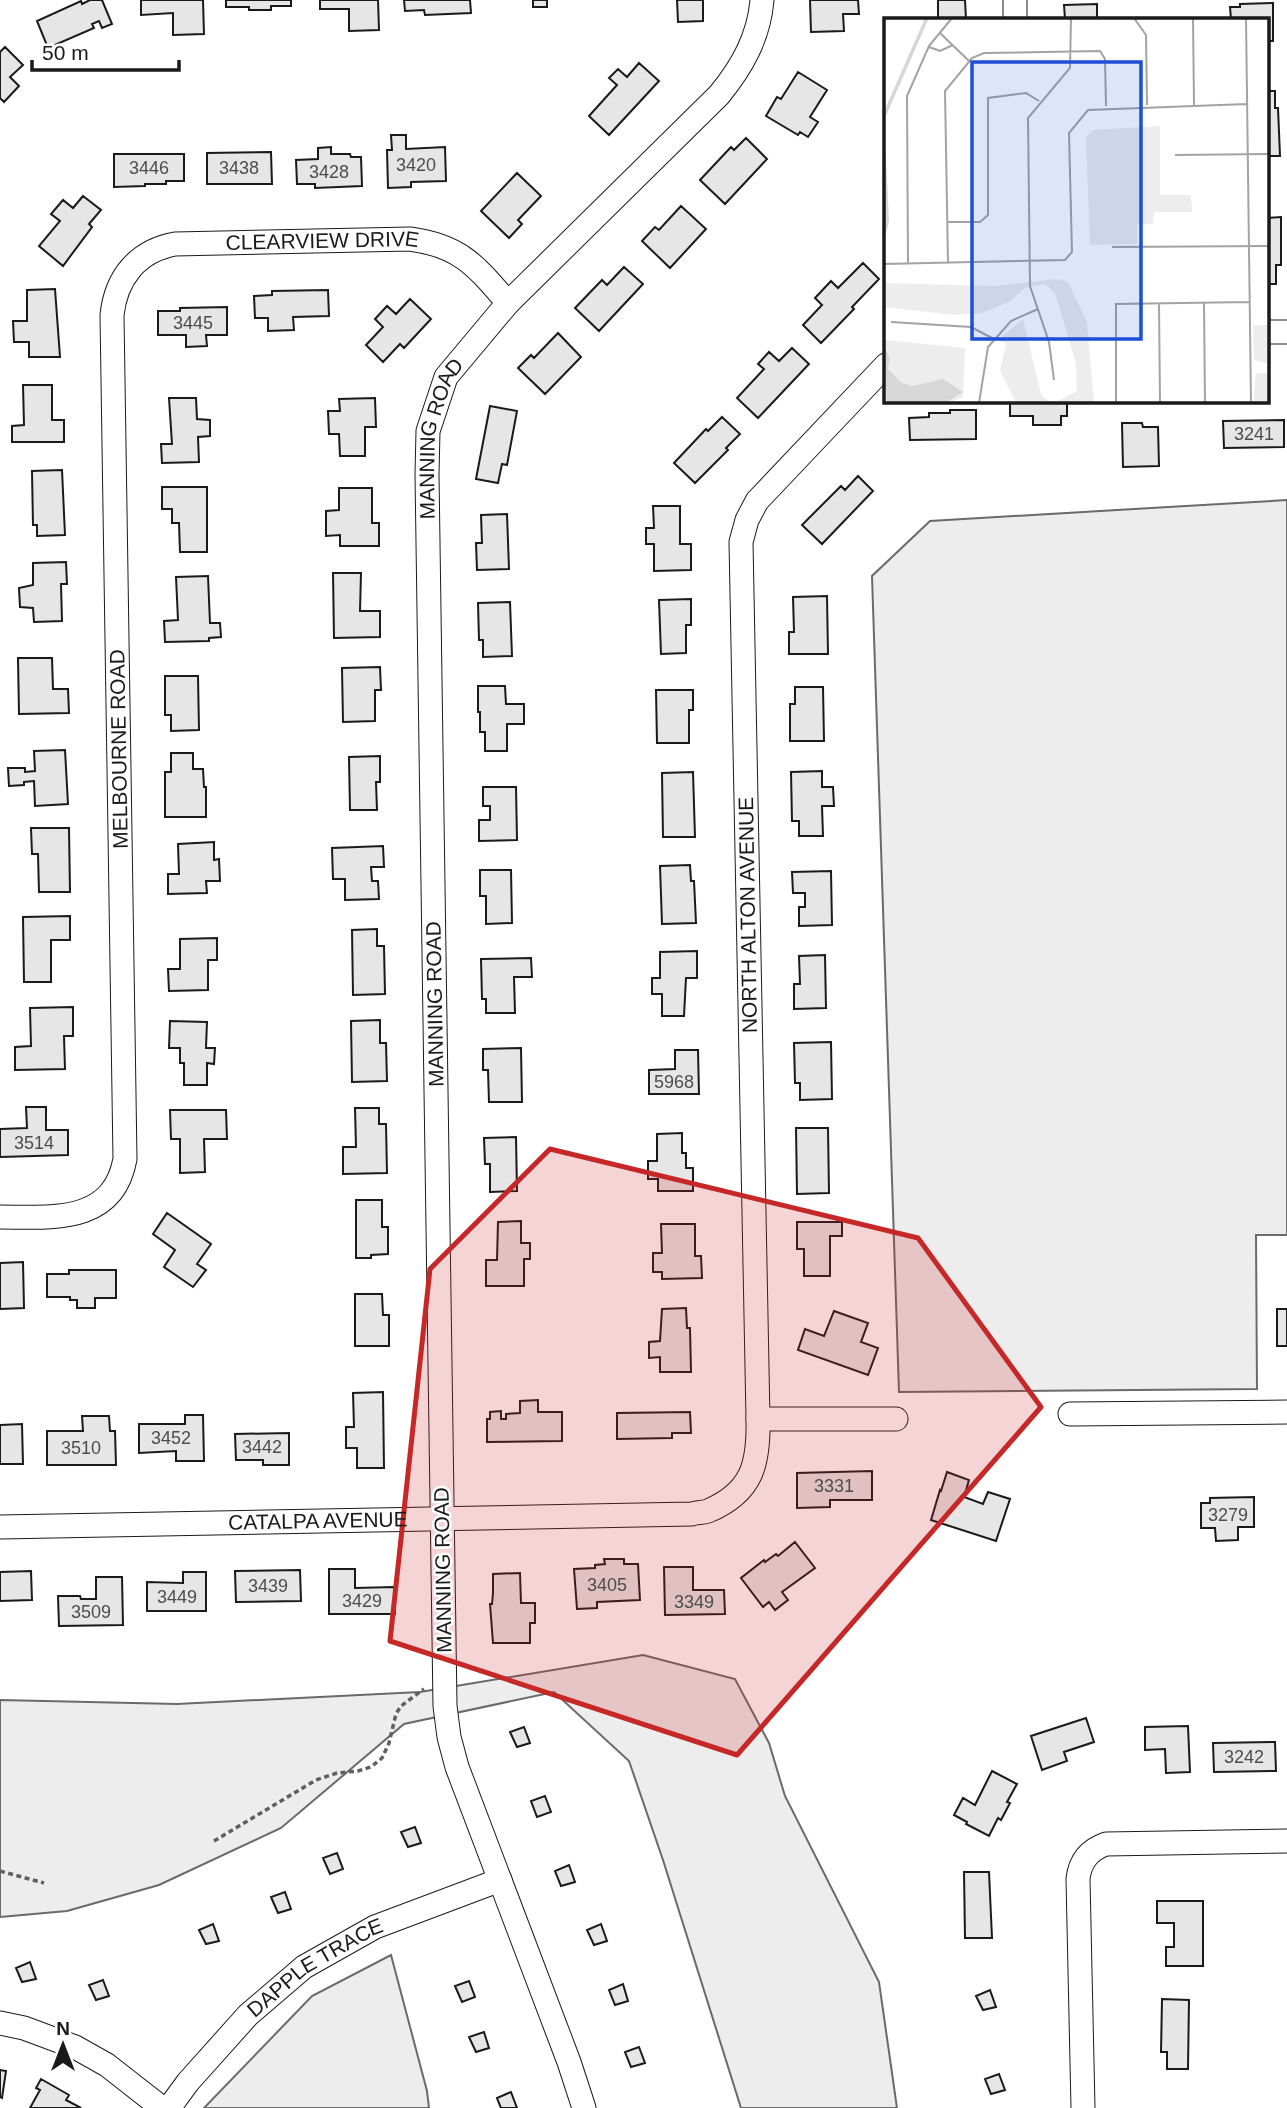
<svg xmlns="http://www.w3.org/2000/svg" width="1287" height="2108" font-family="Helvetica,sans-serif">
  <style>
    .built { fill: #ededed; stroke: #6a6a6a; stroke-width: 2 }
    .building { fill: #e6e6e6; stroke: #1a1a1a; stroke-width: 2 }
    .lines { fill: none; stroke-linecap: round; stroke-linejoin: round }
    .minor-casing { stroke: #1a1a1a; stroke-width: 25 }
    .path { stroke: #5f5f5f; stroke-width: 3.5; stroke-dasharray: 5 3.5; stroke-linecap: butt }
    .minor { stroke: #fff; stroke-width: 23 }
    .marked { fill: #c62828; fill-opacity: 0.2; stroke: #c62828; stroke-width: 5; stroke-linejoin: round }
    .labels { text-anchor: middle; stroke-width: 5; stroke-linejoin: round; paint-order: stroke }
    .number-label { font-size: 18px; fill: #4d4d4d }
    .street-label { font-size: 21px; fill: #1a1a1a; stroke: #fff }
    .inset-river { fill: none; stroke: #d7d7d7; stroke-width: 3.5 }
    .inset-road { fill: none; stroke: #a3a3a3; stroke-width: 2 }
    .view { fill: #1d4ed8; fill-opacity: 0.15; stroke: #1d4ed8; stroke-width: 3.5 }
    .inset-edge { fill: none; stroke: #1a1a1a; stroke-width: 3.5 }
  </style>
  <rect width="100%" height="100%" fill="#fff"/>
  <path class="built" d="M1287 500V1235H1256L1257 1389 899 1392 872 576 930 521Z
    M643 1655 735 1679 769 1743 785 1796 879 1982 897 2108H741L663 1860 629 1761 554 1692 404 1724 281 1828 159 1885 67 1911 0 1917V1700L177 1704 420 1692Z
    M391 1955 427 2091 429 2108H204L312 1996Z"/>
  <path class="building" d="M90 0H102L112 24 102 28 99 21 92 24 94 28 48 48 37 21 81 1 82 4Z
    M141 0H203L204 34 173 35V13L141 15Z
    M226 0H291V6H271V10H249V7H226Z
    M320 0H378L379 30 349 31V9H320Z
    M404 0H470L471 13 425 15 424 10 405 11Z
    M533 0H547V7H533Z
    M677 0H703V21L678 22Z
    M810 0H858L859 14H843L844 31 811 32Z
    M938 0H965L966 19H938Z
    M1273 3V41H1269V66H1268V19H1231L1230 7H1240V4Z
    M1097 4V19H1065L1064 5Z
    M5 47 23 65 10 77 19 86 4 102 0 98V52Z
    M639 63 659 81 609 135 589 116 617 85 609 78 618 69 627 77Z
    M798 72 827 90 810 117 818 122 808 137 800 132 798 135 766 116 777 97 781 99Z
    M1268 91H1275V108H1278L1280 156H1268Z
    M391 135H406V149L445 147 446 181 411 182V187L388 188 387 150H392Z
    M746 138 767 159 725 204 700 180 731 147 734 150Z
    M331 147V154H350L351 157H361L362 186 315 188V184H297L296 160 318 159V148Z
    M271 152 272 184H207V153Z
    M114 154H184V181H166V184H145V186L114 187Z
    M517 173 541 196 518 220 522 224 509 238 481 211Z
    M83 196 101 210 89 224 92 227 63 266 39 246 60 221 51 214 63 200 73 208Z
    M681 206 706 229 670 268 642 241 655 227 659 230Z
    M1281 217V265H1276V284H1268V218Z
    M863 263 879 279 852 307 854 309 821 343 803 325 822 305 815 298 831 281 838 288Z
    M624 267 643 284 599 331 575 308 602 280 607 285Z
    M55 289 60 357H29V342H14L13 321H27V290Z
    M328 290 329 316 293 317 294 330 268 331V318H255L254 296 272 295V291Z
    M410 299 431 319 404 348 400 344 383 362 366 345 383 327 375 319 387 306 396 314Z
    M227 307V335H206L207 346 186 347V335H158V311H180V308Z
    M558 333 581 357 545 394 518 368 531 355 534 358Z
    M792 348 809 364 758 418 737 398 764 369 758 364 769 352 779 361Z
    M23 385H52V420H64V442H12V426L24 425Z
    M169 398H196L197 419 210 420V436L198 437 199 462 162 463 161 444H172Z
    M375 398 376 427H365V456H340L339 434H329L328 411H340L339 399Z
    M1010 401H1067V416H1061V425H1033V416H1010Z
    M490 406 517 411 507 465 502 464 498 483 476 479Z
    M950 410H976V439L910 440 909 418 929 417V413H950Z
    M722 417 740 434 726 448 728 450 695 483 674 463 706 429 708 431Z
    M1284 420V447L1224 448 1223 421Z
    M1122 423H1142L1143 427H1158L1159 466 1123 467Z
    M62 470 65 535 37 536V525H33L32 471Z
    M858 476 873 491 822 544 802 525 841 486 845 490Z
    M162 487H207V552H180L179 523H172V509H162Z
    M339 488H372V523H379V546H340V535L326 536V511L339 510Z
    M653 506H680V544H691V570L654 571V544H646V528H654Z
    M507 514 509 569 477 570 476 543H482L481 515Z
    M66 562 67 584H61L62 621 34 622 33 608 20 607 19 588 33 585V563Z
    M333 573H361L360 611H380V637L334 638Z
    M208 576 210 623H220L221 637 209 638V641L165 642 164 621 178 620 176 577Z
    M827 596 828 654H789V632H794L793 597Z
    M691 599V625H686V653L661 654 659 600Z
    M510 602 512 656 483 657V640H479L478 603Z
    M18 658H52L53 689H68L69 713 19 714Z
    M380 667 381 690H375V721L343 722 342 668Z
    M165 676H198L199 730 171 731V715H165Z
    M478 686H505L506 704H524V724H507V751H485V732H480V712H478Z
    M795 687H823L824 741H790V704H795Z
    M656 690H693V710H689V743H657Z
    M65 750 68 804 35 806 34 781 24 782V785L9 786 8 768H25V772L35 771 34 751Z
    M171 753H193V769H203L204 787H206V817H165V772H171Z
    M380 756V782H376L377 810H350L349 757Z
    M822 771V787H833L834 806H822L823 836H799V821H792L791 772Z
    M693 772 695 837H663L662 773Z
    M483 787H516L517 840 479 841V820H490V806H483Z
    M31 828H69L70 892H39L38 854H32Z
    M214 842V860L219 859 220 881H206L207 893 168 894V874H179L178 844Z
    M383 846 384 867H371L372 881H378L379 899 345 900V879H333L332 848Z
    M690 865 691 881H694L696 923 662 924 660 866Z
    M480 870H511L512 923 486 924V896H480Z
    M831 871 832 925 799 926V907H805V893H793L792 872Z
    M70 916V940H51V982H24L23 917Z
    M377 929V946H384L385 994 353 995 352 930Z
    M217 938V960H208V990L169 991 168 969H180V939Z
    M697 951V978H686L684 1016H662V994H652V978H660V952Z
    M825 955 826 1008 794 1009V984H800L799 956Z
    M531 958 532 977H514L515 1013H486V999H482L481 959Z
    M73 1007V1036H64L65 1069 15 1070V1047L31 1046 30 1008Z
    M380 1020V1043H386L387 1081 352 1082 351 1021Z
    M170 1021 207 1022 206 1048H215L214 1064 207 1063V1085H184V1063H180V1048H169Z
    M831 1042 832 1099 800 1100V1083H795L794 1043Z
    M521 1048 522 1102H489L488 1070H483V1049Z
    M675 1050H698L699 1094H649V1070L675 1069Z
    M26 1107H46V1130H68V1155L0 1157V1129L27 1128Z
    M355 1108H379V1124H386L387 1173 343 1174V1147H356Z
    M170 1110H226L227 1139H204L205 1172 180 1173V1139H171Z
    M796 1128H828L829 1193 797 1194Z
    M682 1133V1153H686V1168H693V1191H658V1179H648V1161H657V1134Z
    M516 1137 517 1191 490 1192V1164H485L484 1138Z
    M356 1200H382V1227H388V1254L371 1255V1258H356Z
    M167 1213 211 1244 197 1264 206 1270 193 1287 164 1267 175 1250 153 1234Z
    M521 1221V1243H530V1259H524V1286H486V1260H497L498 1222Z
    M797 1222H842V1236H830V1276H804V1249H797Z
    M661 1224H695V1256H701L702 1278 662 1279V1272H653V1253H662Z
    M23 1262 24 1308 0 1309V1263Z
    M69 1270H116V1298H95V1308H77V1300H70V1297H47V1274H69Z
    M355 1294H382L383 1315H389V1346H355Z
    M686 1308 687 1328H690L691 1372H660V1357L649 1358V1342L660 1341 662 1309Z
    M1277 1309H1287V1346H1277Z
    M834 1311 868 1323 861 1342 878 1348 868 1375 798 1350 805 1329 824 1336Z
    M383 1392 384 1468H357V1448H346V1427H354L353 1393Z
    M538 1400V1412H562V1441L487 1442V1419H490V1412L501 1411V1419H506V1414L520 1413V1401Z
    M690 1412 691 1433H672V1438L617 1439V1413Z
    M185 1415H203L204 1461H176V1451L139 1453V1424H185Z
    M82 1416H109L110 1431H115L116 1465H47V1431H83Z
    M22 1424 23 1464H0V1425Z
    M289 1433V1465H263V1460H236L235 1434Z
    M872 1471V1500H830V1507L797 1508V1473Z
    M947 1472 969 1480 964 1497 983 1504 988 1492 1010 1499 996 1541 931 1520 940 1490 941 1491Z
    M1254 1497V1527H1238V1540L1216 1541 1215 1528H1201V1503H1210V1498Z
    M795 1542 815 1568 782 1592 788 1600 775 1610 769 1602 763 1607 741 1578 764 1560 765 1562 776 1554 778 1556Z
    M604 1559H624V1564H638L640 1600 597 1602V1608L577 1609 574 1569 595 1568V1565L605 1564Z
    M664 1567H693V1590H724L725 1614 665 1615Z
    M329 1569H355V1588L394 1587 395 1614H329Z
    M300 1570 301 1601 236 1602 235 1571Z
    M31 1571 32 1600 0 1601V1572Z
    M183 1572H206V1611H147V1582L183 1583Z
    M520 1573 521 1603H535V1623H530V1643H493L490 1604H492L493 1593V1574Z
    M96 1577H122L123 1625 59 1626 58 1596H80L81 1599H96Z
    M1086 1718 1094 1742 1064 1752 1067 1761 1042 1770 1031 1736Z
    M1188 1726 1190 1772 1166 1773 1165 1749 1145 1750V1727Z
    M524 1727 530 1743 517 1747 510 1732Z
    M1275 1742 1276 1771 1214 1772 1213 1743Z
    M992 1771 1017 1784 1007 1802 1010 1803 1001 1820 998 1818 989 1836 966 1824 967 1822 954 1815 963 1798 975 1805Z
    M545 1796 551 1812 537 1817 531 1801Z
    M415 1827 421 1843 408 1847 401 1832Z
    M337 1853 343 1869 330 1874 323 1858Z
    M569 1865 575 1882 561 1886 555 1871Z
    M964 1872H989L992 1938H965Z
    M285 1892 291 1909 278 1913 271 1897Z
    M1157 1901H1203V1966H1166V1947H1174V1923H1157Z
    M213 1924 219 1941 206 1944 199 1930Z
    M601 1924 607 1941 594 1945 587 1930Z
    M30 1962 36 1979 22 1982 16 1968Z
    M103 1980 109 1996 96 2000 89 1985Z
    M469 1981 475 1997 462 2002 455 1986Z
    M623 1984 628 2001 615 2005 609 1990Z
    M990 1990 996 2007 983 2010 976 1996Z
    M1162 1999 1189 2000 1188 2069H1167V2052H1161Z
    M484 2032 489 2048 476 2052 469 2037Z
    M639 2047 645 2063 631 2067 625 2052Z
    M0 2070 6 2071 2 2098 0 2097Z
    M999 2074 1005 2090 991 2094 985 2079Z
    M41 2079 69 2095 66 2100 81 2108H30L40 2090 36 2088Z
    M511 2092 517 2108H501L497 2098Z"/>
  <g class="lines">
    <defs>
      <g id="minor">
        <path d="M1015 0V19"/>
        <path d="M1268 332H1287"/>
        <path id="s1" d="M0 1217C51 1217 113 1225 125 1159L112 315C116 278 137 251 175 244L410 239C461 246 476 266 508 303"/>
        <path d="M1070 1414 1287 1412"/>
        <path d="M758 1419H896"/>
        <path id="s2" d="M0 1527 692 1514C697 1512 703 1513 708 1511 753 1492 759 1463 758 1419L741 542 747 520 757 501 886 365"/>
        <path d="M0 2023 24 2028 75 2047 107 2065 162 2108"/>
        <path id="s3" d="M169 2108 188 2082 248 2015 304 1967 375 1927 500 1880"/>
        <path id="s4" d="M584 2108 569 2062 457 1767 449 1737 445 1706 427 474 428 431 446 377 508 303 719 95C742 67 759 37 762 0"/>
        <path d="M1083 2108 1078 1879C1080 1861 1089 1850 1106 1844L1287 1841"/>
      </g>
    </defs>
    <use href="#minor" class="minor-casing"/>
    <path class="path" d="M214 1841 316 1780 337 1773 358 1771 371 1767 382 1758 389 1743 396 1714 401 1706 424 1689
      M0 1871 44 1883"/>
    <use href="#minor" class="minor"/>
  </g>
  <path class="marked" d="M550 1149 918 1238 1041 1407 737 1755 390 1641 430 1269Z"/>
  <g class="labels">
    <g class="number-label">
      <text x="416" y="171">3420</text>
      <text x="149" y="174">3446</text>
      <text x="239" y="174">3438</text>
      <text x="329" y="178">3428</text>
      <text x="193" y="329">3445</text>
      <text x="1254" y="440">3241</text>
      <text x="674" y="1088">5968</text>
      <text x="34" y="1149">3514</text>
      <text x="171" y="1444">3452</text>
      <text x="262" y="1453">3442</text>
      <text x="81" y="1454">3510</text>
      <text x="834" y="1492">3331</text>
      <text x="1228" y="1521">3279</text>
      <text x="607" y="1591">3405</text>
      <text x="268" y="1592">3439</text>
      <text x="177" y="1603">3449</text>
      <text x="362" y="1607">3429</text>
      <text x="694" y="1608">3349</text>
      <text x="91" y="1618">3509</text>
      <text x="1244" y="1763">3242</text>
    </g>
    <g class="street-label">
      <text dy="7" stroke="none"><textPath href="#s1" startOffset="1248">CLEARVIEW DRIVE</textPath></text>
      <text dy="7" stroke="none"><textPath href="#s4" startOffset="1696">MANNING ROAD</textPath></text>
      <text transform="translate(119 749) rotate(-91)" y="7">MELBOURNE ROAD</text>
      <text transform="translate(748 915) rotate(-91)" y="7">NORTH ALTON AVENUE</text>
      <text transform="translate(435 1004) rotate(-91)" y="7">MANNING ROAD</text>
      <text dy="7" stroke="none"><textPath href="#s2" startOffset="318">CATALPA AVENUE</textPath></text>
      <text transform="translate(443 1570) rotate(-91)" y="7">MANNING ROAD</text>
      <text dy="7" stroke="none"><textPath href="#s3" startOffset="205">DAPPLE TRACE</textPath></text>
    </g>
  </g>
  <g transform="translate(884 18)">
    <rect width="385" height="385" fill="#fff"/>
    <path d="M276 108V177H307L308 194H270L269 206H253V226L206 227 202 119 210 112ZM172 261 184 264 203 304 210 385H132L116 353 122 326 114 322 139 301 157 376 164 383H174L193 373 192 346 184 318 171 275 161 266 141 270 125 284 97 295 70 297 0 289V265L111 268ZM369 307H385V346L370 342ZM0 322 81 330 79 379 64 385H0ZM372 355H385V385H369Z" fill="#ededed"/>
    <path d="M1 121 5 203 0 225V122ZM0 328 6 340 4 351 18 365 28 368 59 361 79 374 61 385H3Z" fill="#d7d7d7"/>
    <path class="inset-river" d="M0 98 43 0"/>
    <path class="inset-road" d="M250 0 262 17 263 87M309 0 310 87M362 0 367 385M56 15 85 43M45 29 56 33 69 27M291 137 385 136M63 204H96L104 197V80L142 75 155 83M228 229 385 228M24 245 23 78 45 28 68 0M64 245 61 73 88 40 100 35 216 33 221 41 222 88M0 246 181 242 188 234 185 115 204 92 363 86M275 285 276 385M320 285 321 385M7 304 87 309 110 321M170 362 165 324 146 268 144 100 186 50 187 0M95 385 104 329 127 303 154 291M232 385V286L365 284"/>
    <path class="view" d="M88 44H257V321H88Z"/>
    <rect width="385" height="385" class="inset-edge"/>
  </g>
  <g transform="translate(63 2045)" stroke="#ffffff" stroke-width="5" paint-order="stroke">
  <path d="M0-5L12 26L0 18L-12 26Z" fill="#1a1a1a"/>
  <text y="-10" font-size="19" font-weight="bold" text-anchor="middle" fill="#1a1a1a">N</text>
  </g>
  <path d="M32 60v10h147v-10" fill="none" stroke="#1a1a1a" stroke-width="3.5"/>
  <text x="42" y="60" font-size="21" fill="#1a1a1a" stroke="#ffffff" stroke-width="5" paint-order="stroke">50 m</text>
</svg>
